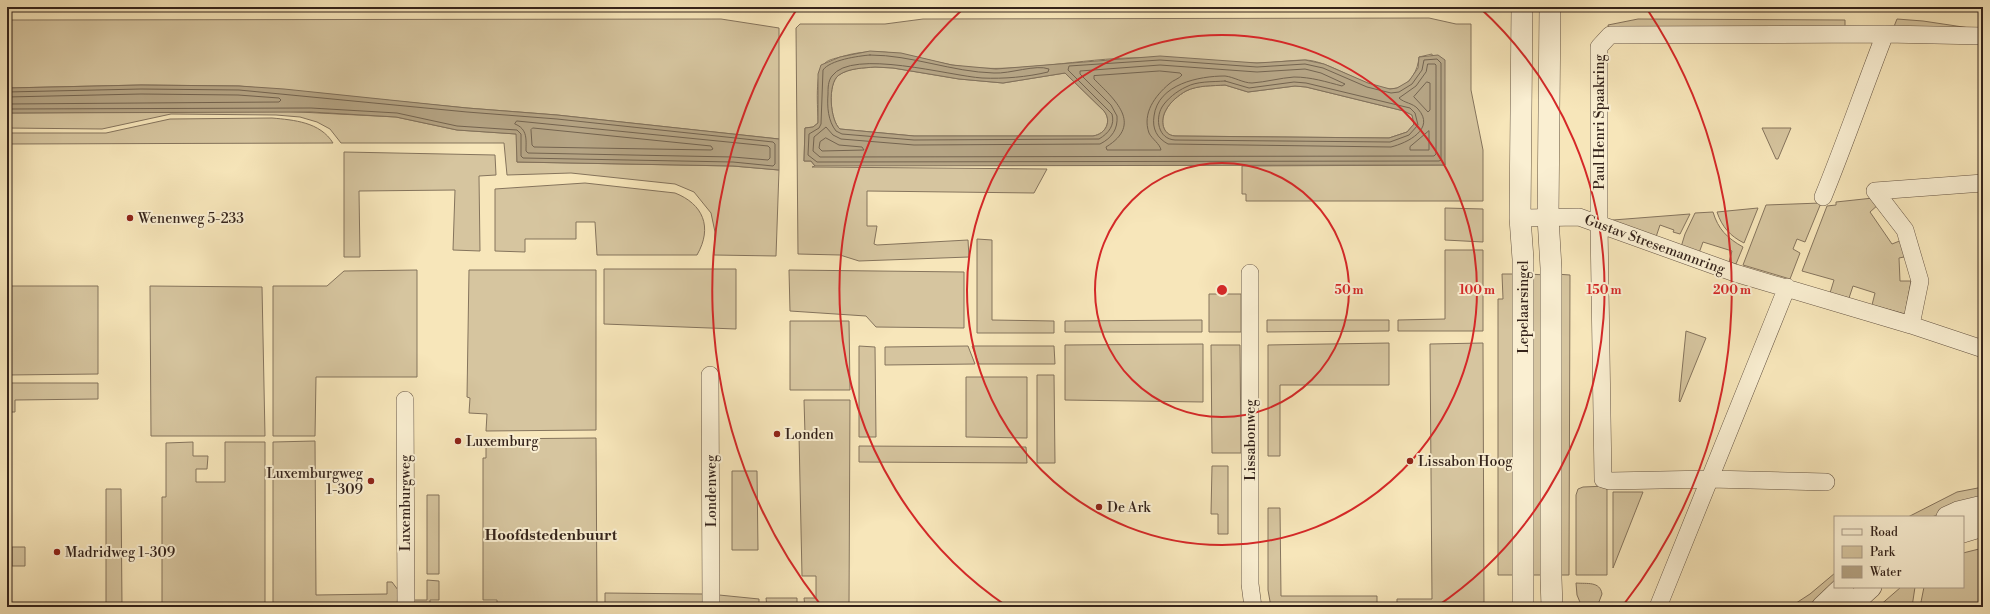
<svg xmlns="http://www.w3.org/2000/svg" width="1990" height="614" font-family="'Libre Bodoni',serif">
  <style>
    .green { fill: #d6c59f; stroke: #85745d }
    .water { fill: #b5a484; stroke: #81705a; fill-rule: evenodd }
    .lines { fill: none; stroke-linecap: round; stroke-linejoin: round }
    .shore { stroke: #746450; stroke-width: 1 }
    .minor-casing { stroke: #655443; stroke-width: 18 }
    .tertiary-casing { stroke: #655443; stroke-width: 22 }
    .minor { stroke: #faefd2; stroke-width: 17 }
    .tertiary { stroke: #faefd2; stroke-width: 21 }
    .ring { fill: none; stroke: #d62828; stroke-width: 2 }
    .poi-dot { fill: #8f2418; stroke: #faefd2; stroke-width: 1.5 }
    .labels { text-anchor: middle; stroke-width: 4; stroke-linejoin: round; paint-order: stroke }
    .street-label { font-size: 14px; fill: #34231b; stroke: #faefd2 }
    .poi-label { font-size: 14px; fill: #34231b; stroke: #faefd2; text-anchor: start }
    .neighbourhood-label { font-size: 15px; font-weight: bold; fill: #34231b; stroke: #faefd2 }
    .centre { fill: #d62828; stroke: #faefd2; stroke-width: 2 }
    .ring-label { font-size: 12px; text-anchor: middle; font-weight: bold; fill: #d62828; stroke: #faefd2; stroke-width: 4; stroke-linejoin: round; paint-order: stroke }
  </style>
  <rect width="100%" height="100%" fill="#f7e6ba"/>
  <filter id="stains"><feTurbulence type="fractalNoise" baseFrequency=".005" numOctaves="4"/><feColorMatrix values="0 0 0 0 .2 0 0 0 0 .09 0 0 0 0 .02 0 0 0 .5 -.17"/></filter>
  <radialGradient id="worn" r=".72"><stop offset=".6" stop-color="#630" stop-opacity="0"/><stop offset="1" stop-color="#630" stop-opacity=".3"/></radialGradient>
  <path class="green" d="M795 7H903L883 10H795Z
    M1429 18 1456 24H1471V90L1483 150V201H1246V194H1242V166L1445 165 1432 54 1419 57C1418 70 1411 84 1397 88 1375 95 1332 61 1306 60 1290 60 1274 63 1258 63 1214 64 1170 56 1127 58 1070 60 1008 75 952 65 915 58 882 45 844 56 838 58 829 59 825 63 814 71 818 109 818 123L813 127 805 128 804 161H811L815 166 812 167 1047 169 1034 193 867 191V226H877L874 244 877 245 968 240 969 257 859 261 840 255 798 254 796 28 800 24H885L923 19Z
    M721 19 779 28V139L557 115 467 108 239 86 141 85 7 88V20Z
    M1638 19 1845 20V29L1609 30 1608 25Z
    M1897 19 1923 21 1983 30 1893 29Z
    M875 67 893 68 959 79 1003 83 1065 73 1104 111C1112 121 1106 134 1093 136H914L840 129C830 121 827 83 839 75 849 68 864 68 875 67Z
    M1225 85 1248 92 1295 86 1306 87 1404 111 1412 115 1414 124 1407 132 1389 138 1175 136C1162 135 1160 120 1166 110 1170 102 1179 95 1186 91 1198 85 1213 86 1225 85Z
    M280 111 396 117 457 130 517 134V162L733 166 779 170 776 256 714 255 715 232 711 213 694 192 675 184 571 173 507 175 504 143H341L330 129 317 122 300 117 276 115 171 114 102 129 7 128V113Z
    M272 118C294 120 320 122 333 143L7 144V133H106L170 119Z
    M1762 128H1791L1778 159H1776Z
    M344 152 495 155 496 175 479 176 480 251 453 250 455 190 359 191 360 257H344Z
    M585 183 675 193C703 204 713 227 697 255H597L595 222H576V239H525V252L495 251V189Z
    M1873 198 1879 204 1870 212 1892 244 1902 240 1909 256 1899 258 1900 281H1911L1905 314 1872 305 1875 293 1853 286 1849 298 1830 293 1834 280 1802 271 1827 206 1836 205V202Z
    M1821 203 1805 242 1797 239 1793 249 1800 253 1790 279 1743 265 1766 205Z
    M1445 208 1483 209V242L1445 240Z
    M1758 208 1744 243C1730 236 1722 227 1717 212Z
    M1713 212C1718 229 1727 238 1743 247L1736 264 1729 262 1732 251 1703 242 1699 253 1681 247 1685 234 1695 213Z
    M1690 214 1680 234 1673 232 1674 230 1660 225 1655 240 1613 226V220Z
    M977 239 992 240V320L1054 321V333H977Z
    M1445 250H1483V331H1398V320L1445 319Z
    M604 269H736V329L604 324Z
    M417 270V377H316L315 436H273V286H327L344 271Z
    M469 270H596V430L486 431 487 414 469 413 470 398 467 397Z
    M789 270 964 272V328L876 327 866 316 790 311Z
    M1502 274H1517L1518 575H1498V299H1503Z
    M1528 274 1546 275V575H1528Z
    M1556 274 1570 275 1569 575H1557Z
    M7 286H98V374L7 375Z
    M150 286 262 287 265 436H151Z
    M1209 294H1241V332H1209Z
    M1202 320V332H1065V321Z
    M1267 320H1389V331L1267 332Z
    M790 321H849L850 390H790Z
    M1686 331 1706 338 1680 402 1679 401Z
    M1389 343V385H1280V456H1268V345Z
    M1483 343 1484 607H1397V599H1432L1430 344Z
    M1203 344V402L1065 400V345Z
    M1211 345H1240L1241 453H1212Z
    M859 346 875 347 876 437H859Z
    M968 346 975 364 885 365V347Z
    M972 346H1054L1055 364H979Z
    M1037 375H1054L1055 463H1037Z
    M966 377H1027V438L966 437Z
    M7 383H98V399L15 400V412H11L7 395Z
    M804 400H850L849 607H805L804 598H816V576H802L799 435 805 434Z
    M596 438 597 607H497V600H483V458H486V439Z
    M315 441 316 595 387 594V582H392L398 590 397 607H273V442Z
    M193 442V456H208L207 469H196V482H225V442H265V607H162V497H166V443Z
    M859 446 1026 447 1027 463 859 462Z
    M1212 466H1228V534H1218V514H1211Z
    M732 471H757L758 550H732Z
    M1607 486V575H1576V495L1578 489 1583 487Z
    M1983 487V500L1950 509 1932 517H1908L1957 492Z
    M106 489H121L122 607H106Z
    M1613 492H1643L1613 568Z
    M427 495H439V574H427Z
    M1268 508H1280L1281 596H1377V607H1271L1268 590Z
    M12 547H25V566H12Z
    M1983 548V604L1976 607H1920L1924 587H1963V553Z
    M1835 573V587L1815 607H1790L1810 594Z
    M427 580 439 581V600H430V607H413V600H427Z
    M1576 583C1587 584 1600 581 1602 594L1597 607H1582L1577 595Z
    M1901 587H1915L1912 607H1878Z
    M605 593 703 594V607H605Z
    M719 595 759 599V607H719Z
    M766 598H797V607H767Z"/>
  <path class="water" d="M870 51 901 53 952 65 996 69 1160 56 1257 63 1305 60 1324 64 1368 83 1390 89 1397 88 1409 81 1418 68 1419 57 1438 55 1445 60V165L815 166 811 161H804L805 128 813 127 818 123V74L821 65 840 57ZM875 67 893 68 959 79 1003 83 1065 73 1104 111C1112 121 1106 134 1093 136H914L840 129C830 121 827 83 839 75 849 68 864 68 875 67ZM1225 85 1248 92 1295 86 1306 87 1404 111 1412 115 1414 124 1407 132 1389 138 1175 136C1162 135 1160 120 1166 110 1170 102 1179 95 1186 91 1198 85 1213 86 1225 85Z
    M141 85 239 86 284 89 467 108 557 115 779 139V170L733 166 517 162 516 134 457 130 396 117 311 112 7 113V88Z"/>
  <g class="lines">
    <path class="shore" d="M870 55C912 55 952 72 994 73 1010 74 1036 64 1049 69L1048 72C1027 77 1004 79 982 78 950 76 852 48 832 76 828 81 828 88 828 94 827 107 828 121 836 131L842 134 914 140 1099 139C1109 133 1115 125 1112 114L1068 70 1069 66 1160 60 1257 67 1305 64 1323 68 1367 87 1391 93 1399 92 1412 84 1422 70 1424 60 1437 59 1441 63V160L1439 161 817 162 808 155 809 134 819 128 821 124 823 70C830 60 858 56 870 55Z
      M1428 64H1435L1436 65V154L1434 156 820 157 813 151 814 137 826 127 833 135 841 139 914 145 1100 144C1112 138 1118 129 1117 116L1111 105 1080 74V71L1160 65 1257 72 1305 69 1321 73 1345 84 1342 86C1327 82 1311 77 1294 77 1280 78 1266 82 1252 83 1243 83 1234 77 1225 76 1199 76 1158 84 1154 116 1152 129 1157 138 1168 144L1391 147C1407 143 1436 129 1418 109 1413 103 1404 103 1399 98L1416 86 1426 72Z
      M1160 71 1180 73 1182 75C1179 79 1173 80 1169 84 1155 96 1142 113 1149 133 1152 139 1160 144 1161 150H1107L1106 147C1144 124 1114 99 1094 79V76Z
      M1225 81 1249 88 1294 82 1306 83 1410 108 1415 113 1418 125 1409 135 1390 142 1175 140C1158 139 1155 119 1162 107 1167 99 1177 91 1186 87 1197 81 1212 82 1225 81Z
      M1427 82 1430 83V110L1428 112 1414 97Z
      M7 92 141 89 239 90 467 112 557 119 773 142 775 144V164L773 166 733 162 523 158 521 156V134L517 130 457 126 397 113 311 108 7 109
      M7 97 141 94 238 95 279 98 281 100 279 102 7 104
      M517 121 768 146 770 148V158L768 160 733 157 528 153 526 151C526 140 528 129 515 124Z
      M533 128 711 146 713 149 711 150 534 147 532 145 531 130Z
      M1429 131V150H1410V147Z
      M826 138 839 145 862 147 864 150 822 151 819 148 820 142Z"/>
    <defs>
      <path id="minor" d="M1875 191 1905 230 1920 281 1911 325
        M1875 191 1983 183
        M1823 197C1845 143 1864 88 1885 34
        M1520 218 1579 217 1735 273 1911 325 1983 349
        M1250 273V584L1253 607
        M710 375 711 607
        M405 400 406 607
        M1826 482 1710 479 1610 481 1603 479 1599 224V47L1610 35 1885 34 1983 36
        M1658 607 1787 287"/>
      <path id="tertiary" d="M1522 7 1520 218 1523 259V607
        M1550 7 1548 217 1551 268V578L1552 607
        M1947 517 1958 512 1983 506
        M1963 532 1983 526
        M1822 607 1843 587
        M1849 607 1871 587"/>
    </defs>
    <use href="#minor" class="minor-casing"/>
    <use href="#tertiary" class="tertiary-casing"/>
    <use href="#minor" class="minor"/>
    <use href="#tertiary" class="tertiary"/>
  </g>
  <g class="ring">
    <circle cx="1222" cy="290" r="127"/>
    <circle cx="1222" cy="290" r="255"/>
    <path d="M1008 607A382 382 0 0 1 964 8M1480 8A382 382 0 0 1 1436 607"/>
    <path d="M820 604A510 510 0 0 1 797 9M1647 9A510 510 0 0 1 1624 604"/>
  </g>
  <g class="poi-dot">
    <circle cx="130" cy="218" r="4"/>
    <circle cx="777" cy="434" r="4"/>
    <circle cx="458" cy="441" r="4"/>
    <circle cx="1410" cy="461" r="4"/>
    <circle cx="371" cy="481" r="4"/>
    <circle cx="1099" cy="507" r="4"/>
    <circle cx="57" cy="552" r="4"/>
  </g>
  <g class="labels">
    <g class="street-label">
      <text transform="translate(1599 122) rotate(-90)" y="5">Paul Henri Spaakring</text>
      <text transform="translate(1655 244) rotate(20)" y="5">Gustav Stresemannring</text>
      <text transform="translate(1523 307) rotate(-90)" y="5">Lepelaarsingel</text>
      <text transform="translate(1250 440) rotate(-90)" y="5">Lissabonweg</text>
      <text transform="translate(711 491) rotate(-90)" y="5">Londenweg</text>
      <text transform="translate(405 503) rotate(-90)" y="5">Luxemburgweg</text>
    </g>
    <g class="poi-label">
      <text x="138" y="223">Wenenweg 5-233</text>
      <text x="785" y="439">Londen</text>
      <text x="466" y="446">Luxemburg</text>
      <text x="1418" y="466">Lissabon Hoog</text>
      <text x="363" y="478" text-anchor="end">Luxemburgweg<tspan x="363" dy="16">1-309</tspan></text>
      <text x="1107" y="512">De Ark</text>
      <text x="65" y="557">Madridweg 1-309</text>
    </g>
    <g class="neighbourhood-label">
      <text x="551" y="540">Hoofdstedenbuurt</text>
    </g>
  </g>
  <circle cx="1222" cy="290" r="6" class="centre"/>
  <g class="ring-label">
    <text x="1349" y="294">50 m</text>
    <text x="1477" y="294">100 m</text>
    <text x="1604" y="294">150 m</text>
    <text x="1732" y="294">200 m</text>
  </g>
  <rect width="1990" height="614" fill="none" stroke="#f7e6ba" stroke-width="24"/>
  <rect x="8" y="8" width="1974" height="598" fill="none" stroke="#34231b" stroke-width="2"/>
  <rect x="12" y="12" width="1966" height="590" fill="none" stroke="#34231b"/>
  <rect x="1834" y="516" width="130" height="72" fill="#faefd2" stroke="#ab9d89"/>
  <rect x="1842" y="529" width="20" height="6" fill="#faefd2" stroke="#ab9d89"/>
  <text x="1870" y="536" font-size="12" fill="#34231b">Road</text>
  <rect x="1842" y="546" width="20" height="12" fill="#d6c59f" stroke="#ab9d89"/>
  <text x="1870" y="556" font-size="12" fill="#34231b">Park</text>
  <rect x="1842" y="566" width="20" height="12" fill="#b5a484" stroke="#ab9d89"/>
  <text x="1870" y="576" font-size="12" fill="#34231b">Water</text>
  <rect width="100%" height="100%" filter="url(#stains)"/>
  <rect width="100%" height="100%" fill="url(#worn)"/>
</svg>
